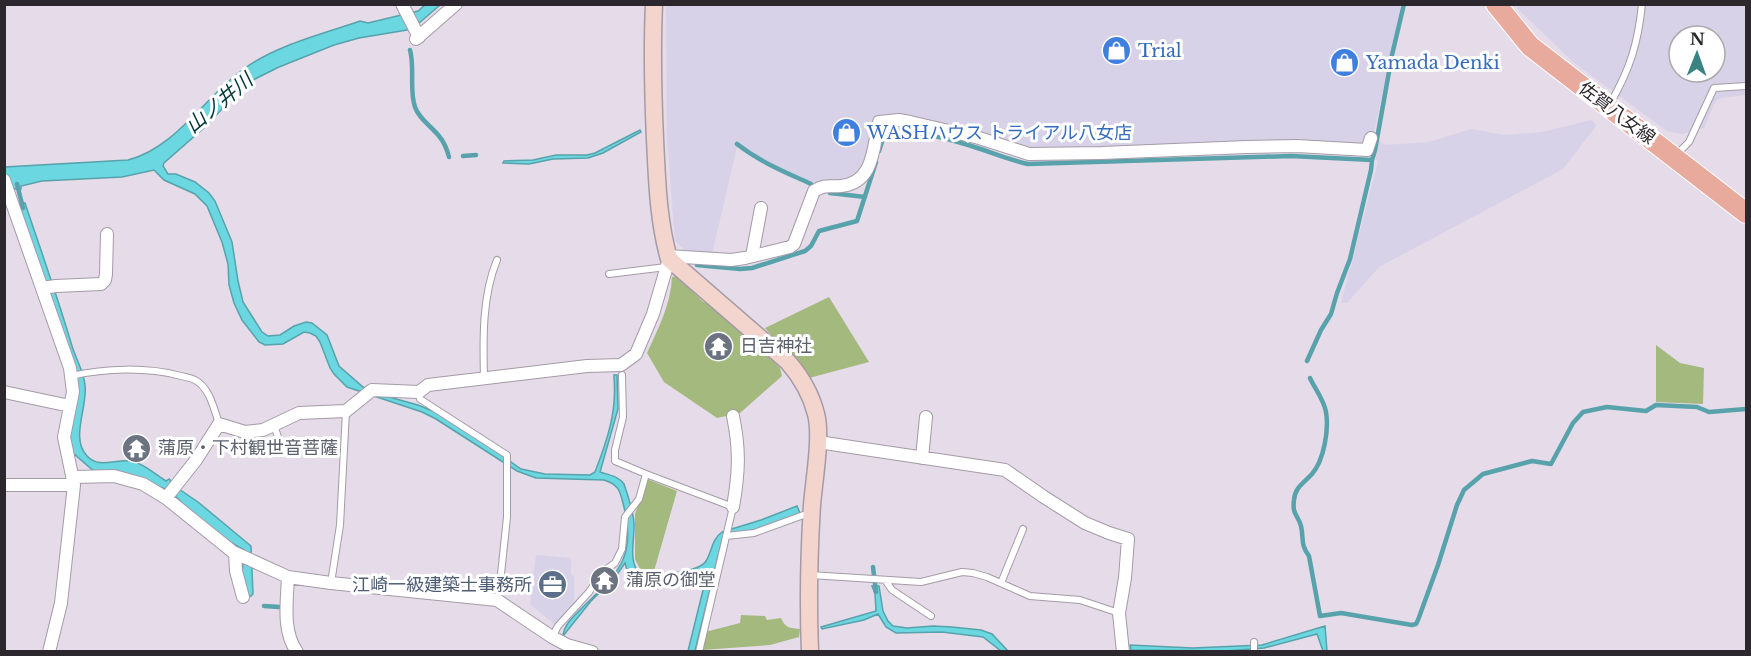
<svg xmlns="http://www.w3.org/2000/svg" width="1751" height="656" font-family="'Libre Baskerville','Noto Sans JP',serif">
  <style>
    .commercial { fill: #d7d2e7; fill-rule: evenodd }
    .green { fill: #a3b97d }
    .water { fill: #6bd7e1; stroke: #58a2ab; stroke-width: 1.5 }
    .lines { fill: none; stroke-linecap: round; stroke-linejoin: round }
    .stream { stroke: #58a2ab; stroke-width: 4.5 }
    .lane-casing { stroke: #a49ba7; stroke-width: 8 }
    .street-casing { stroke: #a49ba7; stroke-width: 14 }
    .secondary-casing { stroke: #a49ba7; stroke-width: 19 }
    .primary-casing { stroke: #fff; stroke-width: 22 }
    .lane { stroke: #fff; stroke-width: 6 }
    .street { stroke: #fff; stroke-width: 12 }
    .secondary { stroke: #f3d5ce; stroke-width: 16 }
    .primary { stroke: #e7aa9d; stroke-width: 20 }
    .labels { text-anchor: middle; stroke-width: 6; stroke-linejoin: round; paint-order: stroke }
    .shop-label { font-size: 18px; fill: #366cbe; stroke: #fff; text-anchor: start }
    .street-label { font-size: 18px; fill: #2b272c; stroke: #fff }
    .worship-label { font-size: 18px; fill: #5b616d; stroke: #fff; text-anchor: start }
    .service-label { font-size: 18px; fill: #4e5e75; stroke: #fff; text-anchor: end }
    .water-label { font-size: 20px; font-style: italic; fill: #00373b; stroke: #fff }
  </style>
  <rect width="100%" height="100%" fill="#e5dbe9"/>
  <path class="commercial" d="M666 5H1401L1373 137 1385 145 1429 142 1471 129 1505 135 1542 132 1592 120 1596 126 1563 169 1379 267 1347 303H1341L1378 162 1365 144 1040 152 878 118 860 180 818 188 737 147 712 254 688 253 675 241 667 137Z
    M1517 5H1746V95L1721 98 1715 102 1704 128 1682 134 1667 131 1573 62 1518 9ZM1679 36H1715V72H1679Z
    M536 555 571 558V575L574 576V605L555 625 530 604Z"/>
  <path class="green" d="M678 276 702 301 721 311 780 368 782 376 740 413 717 418 664 382 647 353C658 329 671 304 672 277Z
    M829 297 869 362 809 378 765 328Z
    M1656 345 1680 363 1704 368 1703 404 1656 402Z
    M647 479 677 491 654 571H641L635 559V514Z
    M741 615 765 616 767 620 781 618C785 628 790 628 800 629L799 637 770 645 702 650 705 632 740 623Z"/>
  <path class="water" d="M425 5H440L418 24 407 30 359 38 334 45 279 67 255 79 238 92 205 127 164 163 163 166 168 174H176L195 182 209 193 215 201 232 242 238 281 243 302 262 332 268 336 280 335 294 326 306 322 312 323 327 335 339 366 363 387 378 394 418 405 435 412 480 440 521 469 545 474 590 475 595 472C607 441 617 412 614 378V375H617L618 409 600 472C609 475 618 476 624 484 628 496 633 510 634 523 635 540 627 562 641 575 655 574 698 574 706 561 712 551 712 539 722 532L761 520 797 506 800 513 753 531 723 536 695 651H688L705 582 702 577 699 576C685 579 644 589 633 581 628 577 627 569 625 563L614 579 591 601 563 636C564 626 570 620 577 613 612 577 638 563 624 507 620 492 620 485 604 480L536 478 517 471 436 419 422 412 347 387 334 374 330 368 320 342 316 336 310 333 304 332 283 344 265 345 259 342 242 320 234 303 229 285 228 264 222 242 207 206 195 194 164 180 154 170 122 177 42 181 21 186V189H14L13 187 5 189V167L128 160C176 148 206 95 245 68 277 45 323 34 360 21L368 23 418 11Z
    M640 130 641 132 603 153 588 158 553 159 529 164 503 163 504 161 533 160 556 155H587L595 153Z
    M25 203C41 251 58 298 72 346 76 359 84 372 85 385 88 407 70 438 87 456 99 469 115 459 130 461 143 463 155 474 166 481L169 479 171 481 170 483 198 502 251 546 253 594 251 596 249 597 242 574 244 550 225 539 185 506 168 489C156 488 147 480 136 476 123 471 109 473 96 473L73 453 70 438 76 399 18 205Z
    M872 586H879L883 611 888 621 893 626 907 628 933 626 952 627 981 630 992 634 1008 651H1001L983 637 942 632 896 633 886 627 878 614 864 620 822 629 821 627 876 611 875 594Z
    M1325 626 1327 651H1323L1317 634 1264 648 1226 651 1131 650 1130 645 1193 648 1262 645Z"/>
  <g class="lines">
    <path class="stream" d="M410 50C415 68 409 90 415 107 419 119 431 126 439 136 444 142 447 149 449 157
      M737 144C760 162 785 172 811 184
      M879 151 886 129C912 131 939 136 965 144 986 150 1006 159 1028 164L1291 156 1372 160
      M463 156 476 155
      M17 184 23 208
      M830 193 865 197
      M697 265 740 269 752 268 805 251 811 246 819 231 857 221 876 162
      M1307 361 1321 330 1331 314 1337 293 1350 259 1371 170 1372 160 1375 150 1392 55 1404 4
      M1310 378C1315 389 1324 400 1326 412 1329 430 1324 460 1312 474 1304 483 1295 487 1294 500 1292 515 1298 515 1301 526 1304 539 1300 544 1309 556L1320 616 1341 613 1412 625 1416 624 1418 620 1438 565 1457 505 1464 490 1483 474 1532 461 1551 464 1573 423 1583 412 1607 407 1646 411 1656 405 1697 407 1709 412 1746 409
      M873 567 876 592
      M264 606 279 607"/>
    <defs>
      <path id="lane" d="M1610 104C1630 69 1638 44 1642 4
        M1676 155 1689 142 1714 88 1746 86
        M609 274 666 267
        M71 376C106 368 147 367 181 376 185 377 191 378 195 380 210 388 214 409 219 424
        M484 378C483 340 482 296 497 260
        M419 392 420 399 507 455V517L499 593 497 600
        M274 425 282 449 289 453
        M646 474 733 507 699 652
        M726 536 754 533 809 513
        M810 575 921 582 962 572 973 573 987 577 1030 596 1080 600 1119 613
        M885 580 892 590 931 616
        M331 583 340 525 346 411
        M1001 583 1023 529
        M552 637 558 626 589 592 603 572 615 563 622 549 625 517 639 499 646 474 615 461V450L623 417 622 375
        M1254 652V642"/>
      <path id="street" d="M402 4 419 37
        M416 39 456 4
        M4 180 70 368 73 392 64 437 74 485 61 603 49 652
        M668 256 731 260 745 258 790 247 794 244 814 191C826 184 829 187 841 186 874 183 873 148 879 122L899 120 910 122 979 138 1029 154 1102 153 1246 147 1297 146 1367 150 1371 138
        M752 256 761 208
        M42 288 56 286 101 284 105 280 106 274 107 234
        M4 392 70 406
        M733 416C740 450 739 472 733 507
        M818 442 1005 470 1044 497 1085 523 1109 533 1128 539 1125 578 1119 613 1123 652
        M922 458 926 417
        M74 477 114 476 143 484 166 498 233 552 288 577 331 583 497 600 552 637 567 645 592 652
        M4 485H74
        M166 498 196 460 219 424 245 432 263 430 299 413 346 411 372 390 419 392 428 385 587 366 621 365 636 354 653 314 669 259
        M235 553 236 571 243 597
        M288 577C287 602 282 631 297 652"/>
      <path id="secondary" d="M654 4C652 49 653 95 655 139 657 180 658 220 669 259L788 362C801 377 811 394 816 414 822 436 814 480 812 505 809 554 808 603 810 652"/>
      <path id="primary" d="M1496 4 1530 46 1746 213"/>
    </defs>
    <use href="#lane" class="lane-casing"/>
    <use href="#street" class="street-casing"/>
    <use href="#secondary" class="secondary-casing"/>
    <use href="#primary" class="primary-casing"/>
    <use href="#lane" class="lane"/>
    <use href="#street" class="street"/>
    <use href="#secondary" class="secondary"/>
    <use href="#primary" class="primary"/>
  </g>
  <defs>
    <symbol id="shop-disc" viewBox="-11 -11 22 22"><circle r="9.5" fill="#3f7fe0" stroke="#fff"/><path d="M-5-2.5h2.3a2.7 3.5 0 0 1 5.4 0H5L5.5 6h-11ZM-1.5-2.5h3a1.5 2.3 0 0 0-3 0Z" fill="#fff"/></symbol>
    <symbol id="temple-disc" viewBox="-11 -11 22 22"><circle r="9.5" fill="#6b7280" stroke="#fff"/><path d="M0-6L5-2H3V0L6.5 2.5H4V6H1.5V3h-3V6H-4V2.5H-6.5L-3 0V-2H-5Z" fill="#fff"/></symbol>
    <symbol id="office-disc" viewBox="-11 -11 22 22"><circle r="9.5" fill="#5c6f8a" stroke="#fff"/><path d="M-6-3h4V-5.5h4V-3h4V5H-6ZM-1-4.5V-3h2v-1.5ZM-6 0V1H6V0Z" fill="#fff"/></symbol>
  </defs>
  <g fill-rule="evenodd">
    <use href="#shop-disc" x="1100" y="34" width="33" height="33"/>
    <use href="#shop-disc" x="1328" y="46" width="33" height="33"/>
    <use href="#shop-disc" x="830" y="116" width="33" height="33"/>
    <use href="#temple-disc" x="702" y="330" width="33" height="33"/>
    <use href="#temple-disc" x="120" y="432" width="33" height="33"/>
    <use href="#temple-disc" x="588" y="564" width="33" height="33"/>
    <use href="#office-disc" x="536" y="568" width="33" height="33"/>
  </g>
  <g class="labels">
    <g class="shop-label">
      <text x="1138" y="57">Trial</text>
      <text x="1366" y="69">Yamada Denki</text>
      <text x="867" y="139">WASHハウス トライアル八女店</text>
    </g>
    <g class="street-label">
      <text transform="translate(1617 113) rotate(37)" y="6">佐賀八女線</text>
    </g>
    <g class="worship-label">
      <text x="740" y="352">日吉神社</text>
      <text x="158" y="454">蒲原・下村観世音菩薩</text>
      <text x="626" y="586">蒲原の御堂</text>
    </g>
    <g class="service-label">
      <text x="532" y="591">江崎一級建築士事務所</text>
    </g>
    <g class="water-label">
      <text transform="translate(219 103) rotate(-40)" y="7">山ノ井川</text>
    </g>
  </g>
  <rect width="1751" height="656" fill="none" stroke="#2b272c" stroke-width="12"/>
  <g transform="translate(1697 54) rotate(1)"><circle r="28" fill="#ffffff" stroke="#aaa9ab" stroke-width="1.5"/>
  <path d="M0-4.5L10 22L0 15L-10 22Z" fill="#3a8382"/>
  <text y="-9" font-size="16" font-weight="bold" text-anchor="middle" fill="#2b272c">N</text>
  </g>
</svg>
